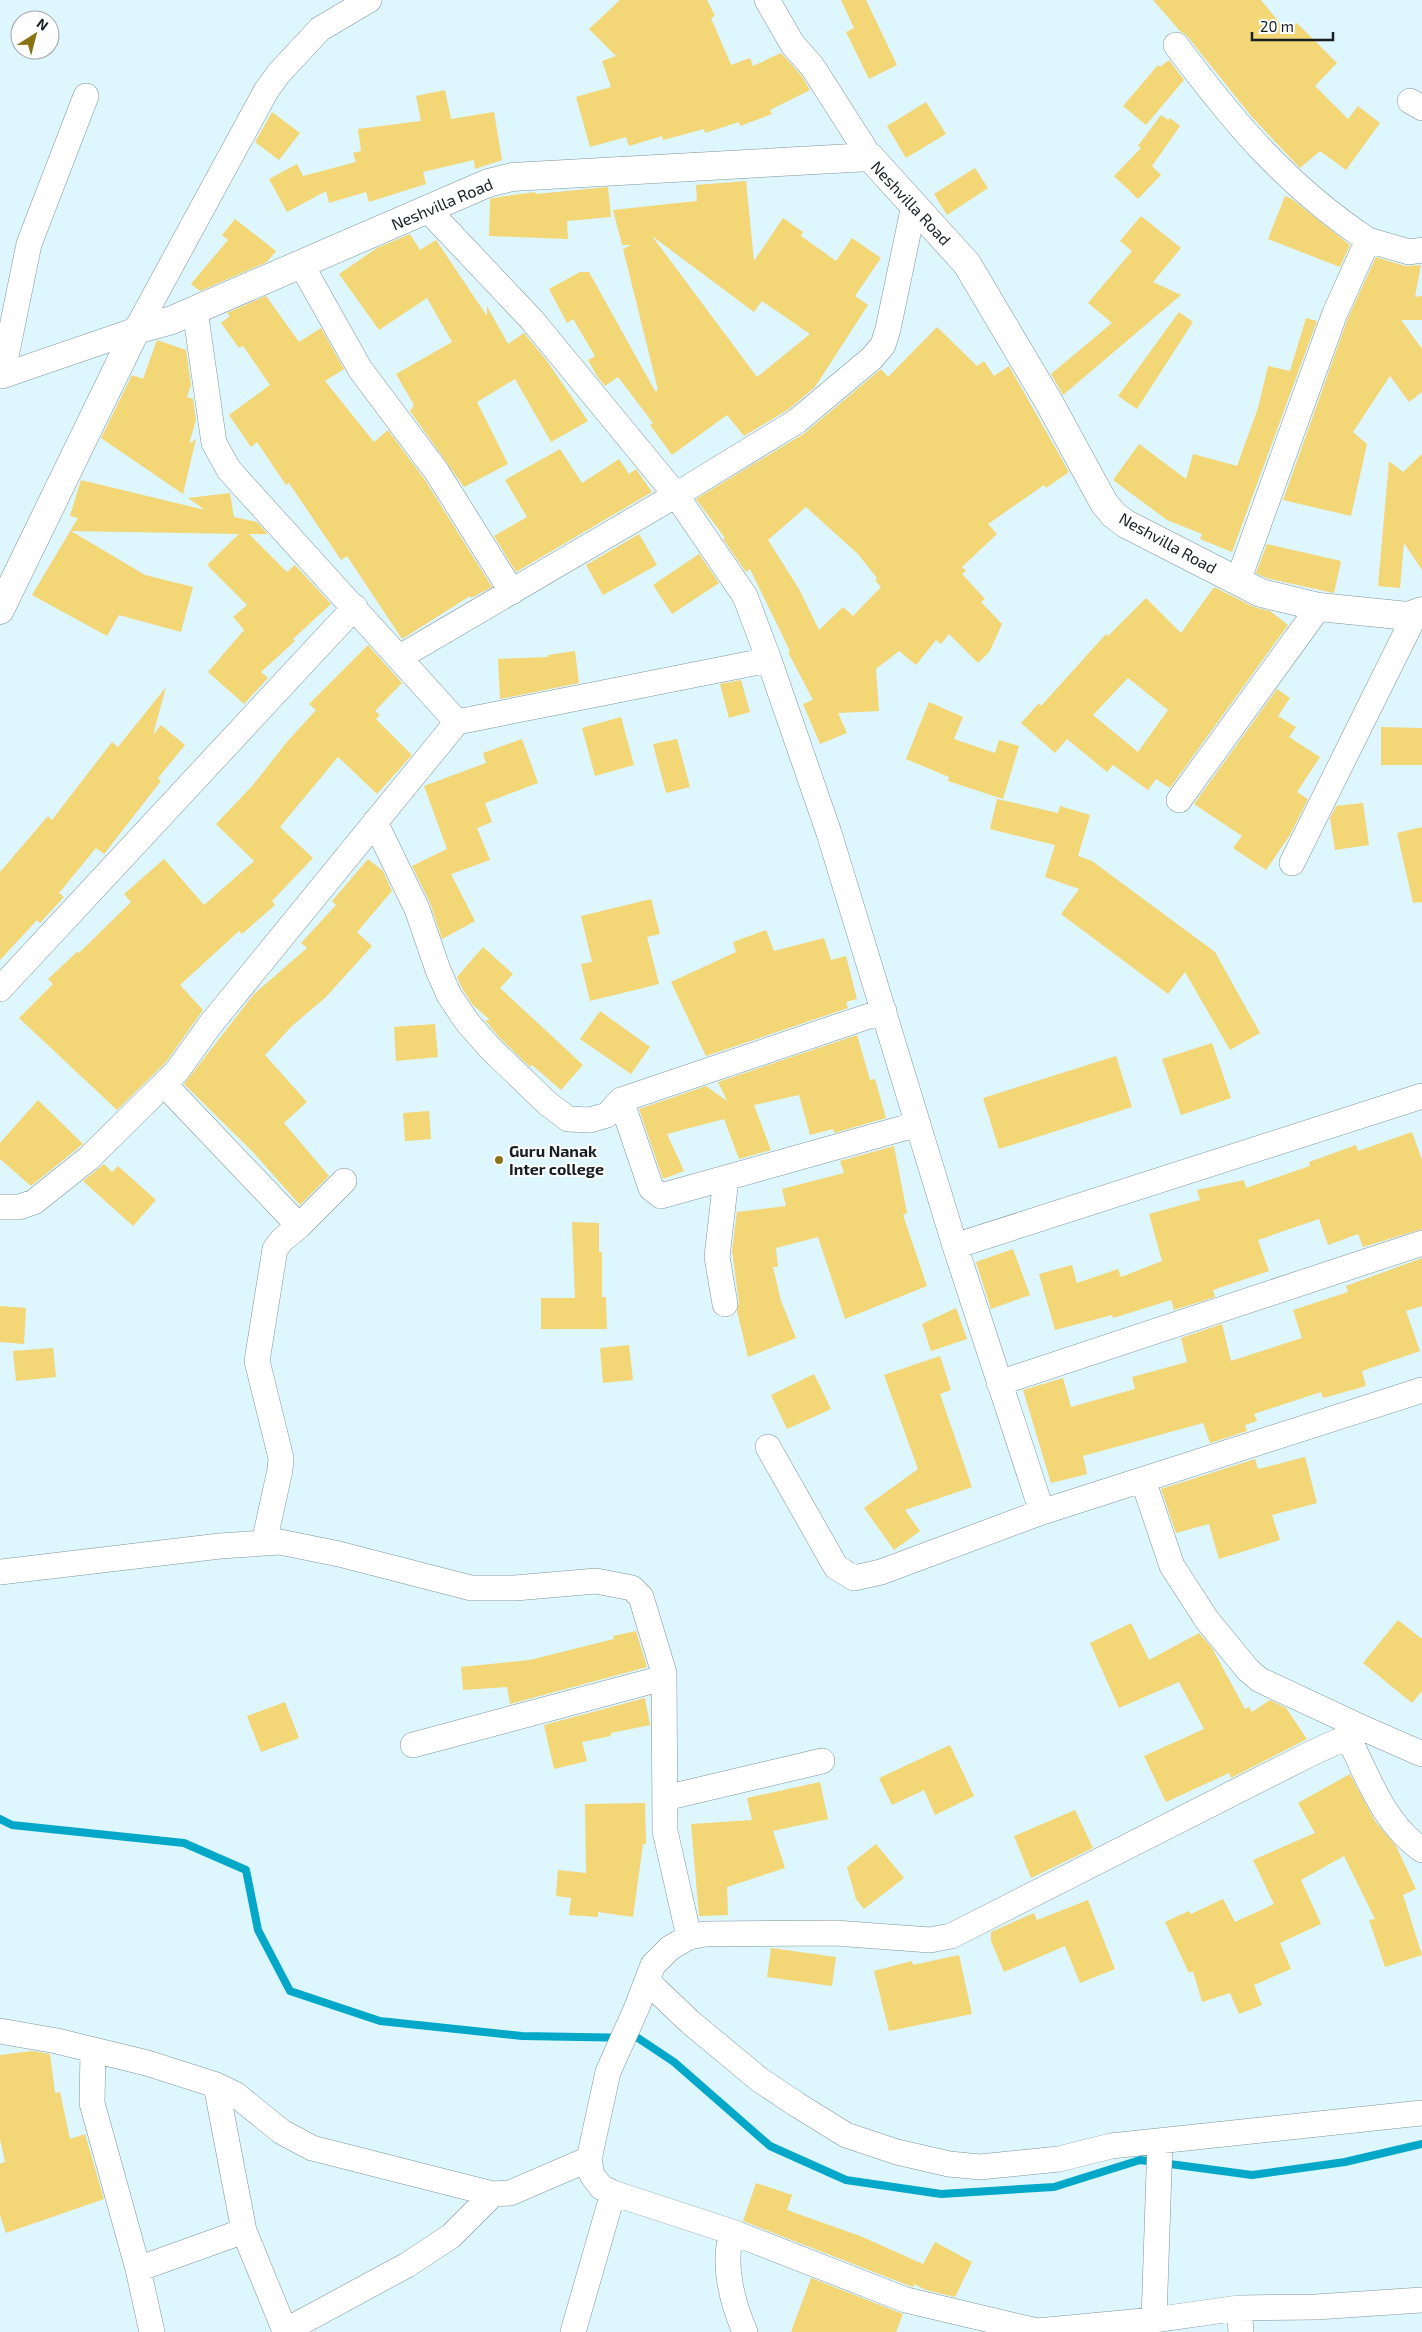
<svg xmlns="http://www.w3.org/2000/svg" width="1422" height="2332" font-family="'Exo 2',sans-serif">
  <style>
    .lines { fill: none; stroke-linecap: round; stroke-linejoin: round }
    .stream { stroke: #03a8c9; stroke-width: 8 }
    .building { fill: #f3d675; fill-rule: evenodd }
    .minor-casing { stroke: #7f959c; stroke-width: 26 }
    .tertiary-casing { stroke: #7f959c; stroke-width: 29 }
    .minor { stroke: #fff; stroke-width: 25 }
    .tertiary { stroke: #fff; stroke-width: 28 }
    .poi-dot { fill: #8a7215; stroke: #fefefe; stroke-width: 2 }
    .labels { text-anchor: middle; stroke-width: 4; stroke-linejoin: round; paint-order: stroke }
    .street-label { font-size: 16px; fill: #171f22; stroke: #fefefe }
    .poi-label { font-size: 16px; font-weight: bold; fill: #171f22; stroke: #fefefe; text-anchor: start }
  </style>
  <rect width="100%" height="100%" fill="#def6fd"/>
  <g class="lines">
    <path class="stream" d="M0 1819 12 1825 184 1843 246 1870 258 1930 290 1991 380 2021 522 2036 638 2038 674 2062 770 2146 846 2180 941 2194 1054 2187 1140 2160 1252 2175 1345 2162 1422 2144"/>
  </g>
  <path class="building" d="M620 0H707L715 16 711 18 731 65 750 58 753 66 781 53 801 75 810 90 770 110 772 114 740 126 739 122 705 133 704 129 663 140 662 136 629 146 626 137 590 147 576 97 611 87 602 61 616 56 589 29Z
    M841 0H866L897 65 869 79 846 32 854 28Z
    M1153 0H1261L1287 32 1297 23 1337 63 1315 86 1348 119 1358 106 1380 123 1346 170 1320 151 1300 168 1252 117 1187 36 1180 31Z
    M1169 60 1184 80 1146 125 1123 106 1158 65 1160 67Z
    M445 90 451 119 494 112 502 160 475 169 474 160 423 172 426 184 369 202 366 192 329 203 326 191 287 212 269 179 297 164 303 176 356 162 353 153 361 151 358 129 421 121 416 96Z
    M926 102 946 134 906 158 887 126Z
    M272 112 300 133 279 160 255 142Z
    M1161 115 1168 120 1170 118 1180 126 1152 166 1161 175 1138 199 1114 176 1141 148 1138 146Z
    M975 168 988 188 947 215 934 194Z
    M746 181 754 261 783 218 803 232 801 236 836 261 852 238 881 258 855 296 868 305 815 387 789 409 744 436 727 415 672 455 650 425 653 423 618 377 605 386 597 376 588 360 595 356 573 319 567 323 549 289 580 272H589L655 391 658 390 623 249 631 245H622L613 210 697 201 696 185ZM652 236 754 312 762 301 810 334 757 377Z
    M608 187 611 217 567 221 568 239 489 236 490 199 493 198 535 192 536 194Z
    M1285 196 1292 199 1350 245 1340 267 1268 239Z
    M1141 216 1181 248 1153 282 1181 295 1063 395 1051 374 1112 323 1088 303 1132 251 1120 241Z
    M235 219 276 251 267 262 200 291 191 284 228 240 222 235Z
    M410 234 420 250 436 240 487 316V306L508 344 524 333 547 361 588 421 551 442 515 379 477 402 508 464 464 487 410 411 414 405 396 374 452 342 427 298 379 330 339 274 377 248Z
    M1376 257 1405 266 1421 265 1415 297 1422 296V320H1401L1422 349V392L1409 402 1390 376 1353 432 1367 444 1351 516 1283 500 1348 318Z
    M266 296 299 342 321 328 344 369 325 381 374 442 388 430 425 480 492 587 471 598 470 596 402 639 347 556 341 560 289 483 286 485 257 442 251 447 229 415 270 385 243 346 239 348 221 323 230 316 227 313Z
    M1179 312 1193 322 1137 409 1118 396Z
    M1306 318 1317 321 1232 552 1200 539 1202 534 1167 520 1113 480 1139 444 1186 479 1193 454 1237 466 1258 408 1268 366 1290 371Z
    M937 327 977 366 984 361 994 376 1009 366 1069 472 1046 488 1044 485 988 524 997 534 962 567 966 571 962 574 985 599 981 602 1002 624 990 651 978 663 949 634 941 644 936 640 916 665 899 651 876 669 879 711 838 713 847 733 820 744 803 704 813 700 788 652 790 651 750 569 746 572 723 539 725 538 696 499 805 433 881 369 888 377ZM806 507 858 554 877 578 875 580 881 587 853 616 843 607 819 630 799 589 768 540Z
    M157 340 186 350 191 385 187 397 193 399 196 420 189 444 196 439 183 494 101 438 132 375 143 379Z
    M560 449 582 483 619 459 629 474 636 469 652 492 516 572 494 536 527 517 505 480Z
    M1422 454V570L1404 543 1400 588 1378 586 1389 461 1403 472Z
    M81 480 205 510 188 498 230 493 234 517 257 522 268 534H249L287 572 295 565 331 604 293 639 295 641 261 672 268 678 244 704 208 672 244 630 233 617 247 605 207 565 239 534 71 531 145 575 193 587 181 632 119 615 107 636 32 595 78 518 70 516Z
    M639 534 657 565 603 595 586 565Z
    M1267 544 1341 561 1334 593 1266 578 1256 573Z
    M699 554 719 583 672 614 653 585Z
    M1214 587 1254 607 1270 611 1288 625 1170 788 1156 779 1148 790 1113 765 1107 772 1067 739 1055 753 1021 723 1039 703 1041 706 1106 634 1108 636 1146 598 1181 633ZM1128 678 1168 710 1138 752 1093 715Z
    M368 645 402 683 375 711 380 715 376 719 412 755 377 794 338 757 280 827 313 858 272 901 275 905 242 934 239 931 180 985 203 1010 166 1062 117 1110 19 1018 53 984 48 979 78 951 79 953 131 902 124 894 164 859 204 905 254 861 216 824 253 785 286 743 316 710 309 704Z
    M575 651 579 683 500 699 498 659 548 657V655Z
    M741 680 750 712 729 718 720 684Z
    M166 687 153 735 161 725 185 745 158 778 161 781 104 854 96 848 59 893 64 897 40 923 37 920 0 960V872L48 816 52 820 112 742 118 747Z
    M1277 689 1290 698 1278 716 1296 727 1289 737 1320 757 1297 792 1308 799 1290 835 1266 870 1233 848 1242 836 1194 804Z
    M929 702 963 717 954 739 995 753 999 740 1019 746 1003 799 948 781 949 777 906 759Z
    M621 717 634 765 595 776 582 728Z
    M1381 727 1422 728V765H1381Z
    M522 739 538 783 485 803 492 822 477 828 490 860 451 874 475 921 442 939 430 903 412 866 447 849 424 786 486 763 483 753Z
    M677 739 690 787 666 793 653 744Z
    M997 799 1058 813 1060 806 1090 815 1078 856 1092 861 1215 952 1260 1033 1230 1050 1185 972 1168 994 1061 914 1079 889 1045 877 1055 845 990 829Z
    M1363 803 1369 845 1335 850 1330 818 1336 806Z
    M1422 827V902L1413 903 1397 833Z
    M368 859 383 871 392 891 357 932 372 946 326 997 292 1026 265 1055 307 1102 284 1123 329 1176 300 1205 253 1152 184 1084 254 994 307 948 301 943 336 905 332 901Z
    M651 899 660 934 647 937 659 984 590 1001 581 964 592 962 581 916Z
    M766 930 774 951 824 938 831 960 846 956 857 999 846 1002 848 1008 706 1056 671 982 736 952 733 942Z
    M483 947 513 974 500 988 583 1065 561 1090 532 1065 530 1067 499 1037 485 1020H490L472 1004 462 988 457 977Z
    M600 1011 650 1047 631 1074 580 1039Z
    M435 1024 438 1057 396 1061 394 1027Z
    M857 1035 870 1080 875 1079 886 1118 834 1133 833 1129 810 1135 799 1095 754 1105 771 1150 739 1159 724 1119 667 1134 684 1171 663 1179 639 1109 706 1086 727 1101 718 1082Z
    M1212 1043 1231 1098 1181 1115 1162 1059Z
    M1116 1056 1132 1107 999 1149 983 1098Z
    M38 1100 83 1144 31 1186 0 1159V1143Z
    M429 1111 431 1139 405 1141 403 1113Z
    M1412 1132 1422 1160V1229L1363 1247 1358 1234 1328 1245 1319 1219 1258 1240 1269 1271 1213 1290 1215 1297 1174 1310 1171 1300 1113 1318 1112 1315 1055 1330 1039 1274 1072 1265 1077 1283 1118 1269 1121 1277 1162 1261 1149 1214 1200 1200 1197 1190 1244 1180 1246 1188 1310 1166 1309 1162 1356 1145 1358 1151Z
    M894 1146 907 1213 903 1215 927 1286 845 1319 818 1237 776 1248 778 1267H773L781 1301 796 1338 748 1357 737 1311 739 1302 732 1251 737 1212 786 1206 782 1189 844 1173 840 1161Z
    M104 1164 112 1172 118 1166 156 1200 133 1226 83 1181Z
    M572 1222 599 1223V1252H602V1297H606L607 1329H541V1298H575Z
    M1013 1249 1030 1295 991 1309 976 1262Z
    M1422 1258V1306L1406 1311 1420 1351 1362 1371 1366 1386 1323 1398 1321 1392 1254 1414 1257 1421 1245 1425 1247 1431 1210 1443 1203 1423 1083 1456 1087 1474 1051 1483 1023 1390 1063 1378 1071 1407 1135 1389 1132 1377 1187 1362 1181 1338 1222 1324 1231 1361 1302 1338 1293 1310 1348 1292 1346 1286Z
    M0 1306 26 1308 24 1344 0 1342Z
    M956 1308 967 1339 931 1351 922 1324Z
    M629 1345 633 1380 603 1383 600 1348Z
    M53 1348 56 1377 16 1381 13 1351Z
    M940 1356 951 1390 940 1394 972 1487 905 1510 920 1531 894 1550 864 1508 918 1469 884 1375Z
    M814 1374 831 1409 787 1429 771 1395Z
    M1305 1457 1317 1503 1272 1515 1280 1540 1219 1559 1209 1524 1176 1533 1161 1489 1255 1459 1258 1469Z
    M1398 1620 1422 1639V1691L1412 1703 1363 1663Z
    M1131 1623 1149 1660 1199 1633 1212 1648 1245 1709 1249 1707 1252 1712 1270 1700 1286 1708 1307 1739 1231 1778 1229 1773 1166 1802 1144 1756 1204 1729 1179 1682 1119 1708 1090 1643Z
    M636 1631 647 1667 510 1704 507 1687 463 1690 461 1667 530 1660 614 1639 613 1636Z
    M645 1698 650 1725 611 1733V1736L582 1742 587 1761 554 1769 544 1725Z
    M285 1702 299 1738 261 1752 247 1716Z
    M950 1745 974 1796 935 1815 924 1790 892 1805 879 1778Z
    M1350 1774 1375 1821 1396 1846 1416 1889 1403 1895 1422 1955 1385 1967 1369 1920 1375 1919 1344 1856 1301 1880 1321 1924 1280 1943 1291 1969 1254 1985 1262 2005 1239 2014 1230 1993 1202 2002 1193 1971 1189 1973 1165 1922 1189 1911 1191 1914 1223 1899 1235 1922 1274 1904 1253 1860 1315 1833 1298 1803Z
    M820 1782 828 1819 773 1831 785 1868 727 1887 728 1915 699 1916 691 1824 752 1820 747 1798Z
    M645 1803 646 1844H643L633 1917 598 1912V1917L569 1915 571 1898 556 1896 558 1870 586 1873 585 1804Z
    M1075 1810 1093 1848 1031 1878 1014 1836Z
    M876 1844 904 1878 864 1909 856 1899 847 1867Z
    M1088 1900 1115 1969 1080 1983 1065 1946 1004 1972 991 1941V1932L1034 1913 1037 1920Z
    M771 1948 836 1957 832 1986 767 1977Z
    M959 1955 972 2014 889 2031 874 1971 912 1961 913 1965Z
    M32 2051 50 2054 55 2093 60 2092 70 2139 85 2134 104 2199 6 2233 0 2215V2164L5 2162 0 2139V2055Z
    M756 2183 792 2195 787 2210 860 2236 923 2264 935 2242 972 2262 955 2297 926 2290 914 2284 913 2287 910 2286 743 2221Z
    M811 2278 903 2314 896 2332H791Z"/>
  <g class="lines">
    <defs>
      <path id="minor" d="M767 0 793 45 812 66 870 157
        M1176 45C1234 123 1287 186 1368 240
        M86 96 29 244 2 376 136 330 266 91 279 73 320 29 369 0
        M1410 101 1422 108
        M428 210 532 320 676 495 797 421 872 358 883 345 888 329 914 205
        M301 264 360 369 437 472 512 592
        M195 310 214 443 229 470 457 722
        M1238 581 1335 313 1368 240 1409 252 1422 250
        M400 657 676 495 745 596 769 660 829 833 955 1246 1042 1512
        M1179 800 1319 607
        M375 822 417 909 438 970 449 995 467 1022 489 1047 547 1103 568 1119 590 1120 607 1115 621 1100 651 1188 661 1196 918 1124
        M1292 863 1415 615
        M0 989 355 607
        M164 1084 299 1226 344 1181
        M621 1100 884 1011
        M0 1207H19L34 1202 89 1158 177 1071 210 1025 457 722 769 660
        M955 1246 1422 1096
        M725 1304 717 1257 726 1178
        M999 1383 1422 1243
        M768 1447 836 1567 854 1578 881 1572 1042 1512 1422 1390
        M1143 1480 1172 1566 1207 1620 1248 1670 1260 1680 1365 1729
        M264 1543 280 1470 281 1458 257 1361 275 1249 282 1240 299 1226
        M0 1572 220 1546 280 1542 339 1554 471 1588H515L596 1581 632 1588 641 1597 664 1673 665 1831 689 1937
        M1348 1737C1368 1777 1384 1824 1422 1850
        M413 1745 663 1678
        M665 1798 822 1761
        M647 1981 690 2022 760 2080 796 2104 846 2135 897 2152 949 2164 980 2167 1059 2159 1111 2146 1422 2113
        M0 2031 57 2041 147 2063 216 2085 235 2094 282 2132 312 2148 493 2194 510 2193 589 2159
        M93 2051 92 2103 138 2269 244 2231 216 2085
        M244 2231 285 2331 407 2265 451 2236 493 2194
        M732 2232 906 2300 1037 2331 1154 2320 1239 2308 1316 2307 1422 2300
        M138 2269 152 2332
        M1239 2308 1241 2332
        M1154 2320 1160 2141
        M573 2332 613 2193
        M745 2332C732 2302 722 2263 732 2232L613 2193 601 2187 592 2175 589 2159 608 2072 637 2007 653 1965 670 1948 689 1937 705 1934 835 1933 930 1940 951 1936 1312 1753 1365 1729 1422 1754"/>
      <path id="tertiary" d="M0 610 136 330 172 320 488 183 512 177 870 157 967 264 1050 404 1104 503 1114 515 1126 524 1261 593 1319 607 1408 616 1422 611"/>
    </defs>
    <use href="#minor" class="minor-casing"/>
    <use href="#tertiary" class="tertiary-casing"/>
    <use href="#minor" class="minor"/>
    <use href="#tertiary" class="tertiary"/>
  </g>
  <circle class="poi-dot" cx="499" cy="1160" r="5"/>
  <g class="labels">
    <g class="street-label">
      <text transform="translate(911 203) rotate(47)" y="6">Neshvilla Road</text>
      <text transform="translate(442 204) rotate(-23)" y="6">Neshvilla Road</text>
      <text transform="translate(1168 543) rotate(29)" y="6">Neshvilla Road</text>
    </g>
    <g class="poi-label">
      <text x="509" y="1157">Guru Nanak<tspan x="509" dy="18">Inter college</tspan></text>
    </g>
  </g>
  <g transform="translate(35 35) rotate(36)"><circle r="24" fill="#fefefe" stroke="#a2a5a6"/>
  <path d="M0-4L9 19L0 12L-9 19Z" fill="#8a7215"/>
  <text y="-8" font-size="14" font-weight="bold" text-anchor="middle" fill="#171f22">N</text>
  </g>
  <path d="M1252 32v8h81v-8" fill="none" stroke="#171f22" stroke-width="2.5"/>
  <text x="1260" y="32" font-size="15" fill="#171f22" stroke="#fefefe" stroke-width="4" paint-order="stroke">20 m</text>
</svg>
